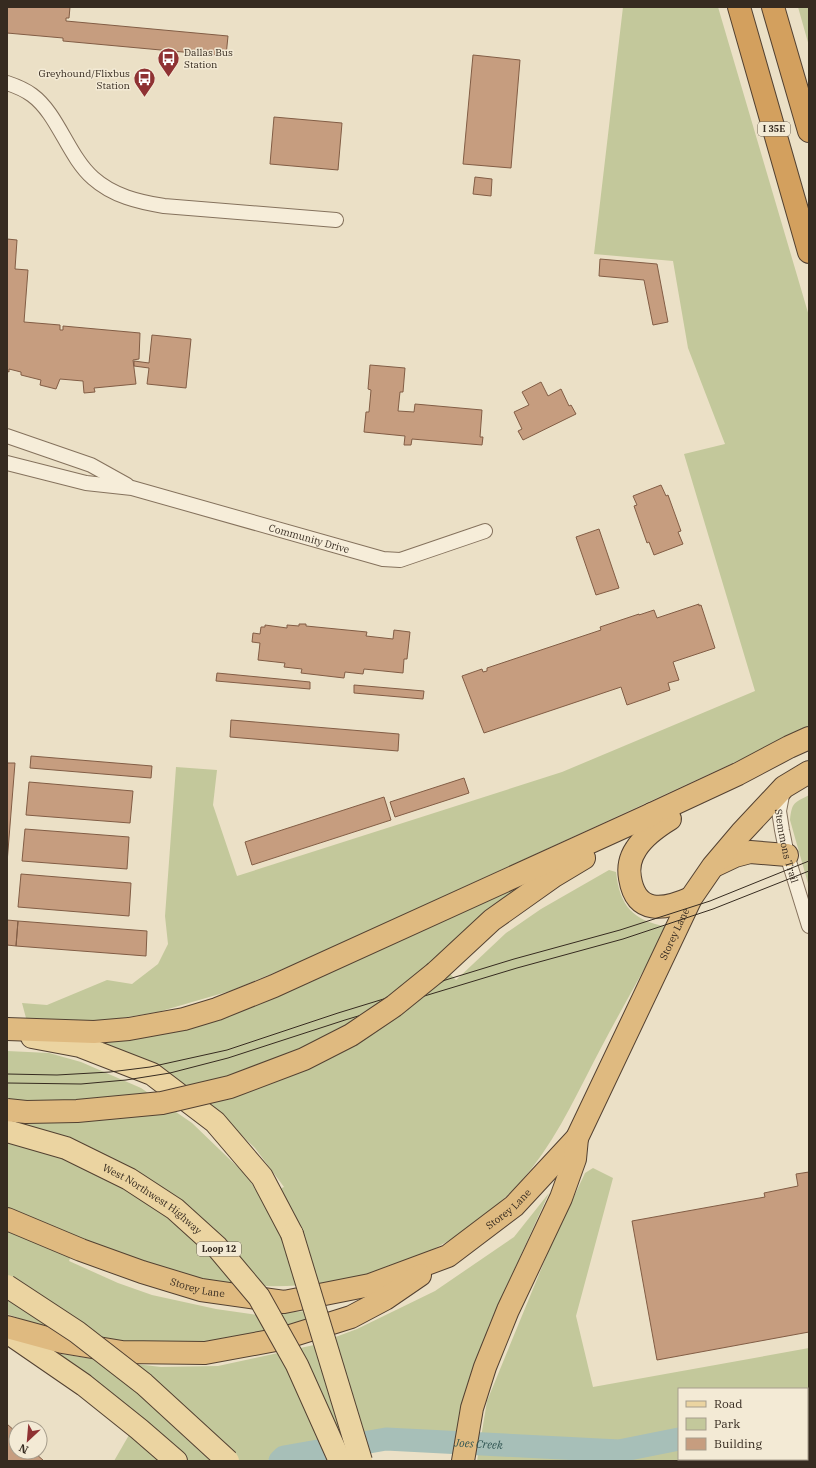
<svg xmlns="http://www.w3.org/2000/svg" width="816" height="1468" font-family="'IBM Plex Serif',serif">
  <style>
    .green { fill: #c3c89b; fill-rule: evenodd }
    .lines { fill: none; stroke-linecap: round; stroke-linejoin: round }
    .river { stroke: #a7bfb8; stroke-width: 23 }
    .building { fill: #c69d7f; stroke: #825d45 }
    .minor-casing { stroke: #85725d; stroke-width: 16 }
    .primary-casing { stroke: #534131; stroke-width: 24 }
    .trunk-casing { stroke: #534131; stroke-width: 24 }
    .motorway-casing { stroke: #534131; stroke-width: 24 }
    .minor { stroke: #f6edd9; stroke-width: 14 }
    .primary { stroke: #ebd4a1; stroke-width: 22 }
    .trunk { stroke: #dfba80; stroke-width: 22 }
    .motorway { stroke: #d3a05e; stroke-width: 22 }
    .tram { stroke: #362b20; stroke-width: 1 }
    .primary-bridge-casing { stroke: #534131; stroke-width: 24; stroke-linecap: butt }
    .trunk-bridge-casing { stroke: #534131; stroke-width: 24; stroke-linecap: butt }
    .primary-bridge { stroke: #ebd4a1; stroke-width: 22 }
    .trunk-bridge { stroke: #dfba80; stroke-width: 22 }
    .labels { text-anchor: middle; stroke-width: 3; stroke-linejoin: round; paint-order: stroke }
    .shield { fill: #f3ead5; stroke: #6f6456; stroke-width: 1 }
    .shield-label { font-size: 9px; font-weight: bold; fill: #362b20 }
    .poi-label { font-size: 10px; fill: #362b20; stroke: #f3ead5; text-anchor: start }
    .street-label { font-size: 10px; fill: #362b20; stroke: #f3ead5 }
    .water-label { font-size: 11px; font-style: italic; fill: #305552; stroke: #f3ead5 }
  </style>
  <rect width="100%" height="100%" fill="#ebe0c6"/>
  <path class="green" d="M623 7H718L809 316V728L314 956 230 991 158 1012 98 1022 62 1023 26 1018 22 1003 47 1005 107 980 132 984 158 964 168 944 165 916 176 767 217 770 213 805 237 876 562 772 755 691 684 454 725 444 688 348 673 261 594 254Z
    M798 7H809V46Z
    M809 795V887L790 820C792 802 794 803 809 795Z
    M609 870 616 872C620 907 633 920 667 927 646 967 623 1006 602 1046 580 1087 561 1131 532 1168 450 1271 321 1302 195 1279 184 1277 173 1272 162 1268 145 1263 127 1258 110 1252 99 1248 89 1241 79 1237L69 1261 118 1283 152 1295 216 1309 258 1315 306 1311 311 1327 257 1342 121 1345 36 1324 7 1314V1051L49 1053 81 1062 141 1088 192 1123 247 1176 260 1197 284 1187 255 1148 237 1131 185 1086 93 1037 156 1035 194 1028 237 1013 519 886 520 889 437 961 456 980 506 933 541 909Z
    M593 1168 613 1178 576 1316 593 1387 809 1348V1461H477L487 1401 549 1250 585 1173ZM679 1389H807V1459H679Z
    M549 1193 489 1325 475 1370 460 1435 370 1433 297 1447 266 1461H186L49 1352 93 1359 161 1367 218 1366 314 1345 357 1329 435 1291 514 1237Z
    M129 1435 160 1461H114Z"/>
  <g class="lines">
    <g class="river">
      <path d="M807 1413 809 1412"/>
      <path id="s1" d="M280 1461 284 1457 386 1439 619 1451 679 1439"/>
    </g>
  </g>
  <path class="building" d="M7 7H70L69 18H66V21L228 36 226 56 63 41V38L7 33Z
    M473 55 520 60 511 168 463 164Z
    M274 117 342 123 338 170 270 164Z
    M475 177 492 179 491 196 473 194Z
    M7 239 17 240 15 269 28 270 24 322 60 325V330H63V326L140 333 139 359 133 360 136 384 94 388 95 392 84 393 83 381 60 379 56 389 40 385 41 380 21 375V372L9 369V372L7 371Z
    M600 259 657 264 668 322 653 325 644 280 599 276Z
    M152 335 191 339 186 388 147 384 149 368 134 366V361L149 363Z
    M370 365 405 368 403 392H400L398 411 414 412 415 404 482 410 480 437H483L482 445 412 439 411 445H404L405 436 364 432 366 412H369L371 390 368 389Z
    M541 382 548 396 561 389 569 406 571 405 576 414 523 440 518 431 522 429 514 412 529 405 522 392Z
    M661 485 666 496 668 495 681 531 678 532 683 544 654 555 649 542 647 543 634 506 637 505 633 496Z
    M599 529 619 588 596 595 576 537Z
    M699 604V606L701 605 715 648 673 662 679 680 668 683 670 690 627 705 621 687 484 733 462 676 482 669 483 672 487 671V668L601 630 600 627 639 614V615L654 610 657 618Z
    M299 624H306V626L367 632 366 636 393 639 394 630 410 632 407 659H404L403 673 364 669 363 674 345 672 344 678 301 673 302 669 284 667 285 663 258 660 260 643 252 642 253 633 260 634 261 627H265V625L287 628V625L299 626Z
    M217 673 310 682V689L216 681Z
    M354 685 424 691 423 699 354 693Z
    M231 720 399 734 398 751 230 737Z
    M31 756 152 766 151 778 30 768Z
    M7 763H15L7 863Z
    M464 778 469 793 395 817 390 802Z
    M29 782 133 791 130 823 26 815Z
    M384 797 391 820 252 865 245 842Z
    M25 829 129 837 127 869 22 861Z
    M21 874 131 883 129 916 18 907Z
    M7 920 18 921 16 946 7 945Z
    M18 921 147 931 146 956 16 946Z
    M809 1172V1332L657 1360 632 1221 765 1197 764 1193 798 1186 796 1174Z
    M7 1424 16 1432 15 1435 16 1452H36L35 1453 44 1461H7Z"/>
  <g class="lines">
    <defs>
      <g id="minor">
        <path d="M7 83C16 86 24 89 32 95 58 114 68 156 93 178 113 196 139 202 164 206L336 220"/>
        <path d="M7 436 91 465 127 485"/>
        <path id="s2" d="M7 463 86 483 132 488 383 559 400 560 485 531"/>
        <path id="s3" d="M783 790 779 811 782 830 787 855 809 926"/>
      </g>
      <path id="primary" d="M32 1037 80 1046 152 1074 215 1122 262 1177 292 1234
        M7 1332 84 1385 139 1429 176 1461"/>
      <g id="trunk">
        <path d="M670 819C657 827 644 836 636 849 630 858 628 867 630 878 636 915 664 910 691 898"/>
        <path d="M641 821 652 814 738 774 789 747 809 738"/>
        <path d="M716 865 735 856 750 852 787 855"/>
        <path d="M436 972 492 920 554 876 584 858"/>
        <path d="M7 1029 94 1032 129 1029 184 1019 217 1009 274 986 652 814"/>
        <path id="s4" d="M7 1219 81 1250 142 1272 201 1290 284 1302 370 1285 448 1256 514 1206 577 1138 691 898 713 866 741 833 784 787 809 772"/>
        <path d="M7 1327 62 1342 122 1352 205 1353 281 1339 351 1317 385 1299 420 1275"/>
        <path d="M463 1461 472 1408 485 1367 508 1310 561 1198 575 1159 577 1138"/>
      </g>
      <path id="motorway" d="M739 7 809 252
        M773 7 809 131"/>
    </defs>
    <use href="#minor" class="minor-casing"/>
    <use href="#primary" class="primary-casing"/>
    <use href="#trunk" class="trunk-casing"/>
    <use href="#motorway" class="motorway-casing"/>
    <use href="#minor" class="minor"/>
    <use href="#primary" class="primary"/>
    <use href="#trunk" class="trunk"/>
    <use href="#motorway" class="motorway"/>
    <path class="tram" d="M7 1074 57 1075 110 1072 150 1067 227 1050 338 1013 514 959 620 930 710 901 809 861
      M7 1083 81 1084 126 1080 170 1073 228 1058 345 1020 517 968 623 939 713 909 809 871"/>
    <defs>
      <g id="primary-bridge">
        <path id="s5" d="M7 1131 66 1148 129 1179 175 1209 217 1247 259 1297 297 1365 340 1461"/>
        <path d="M292 1234 361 1461"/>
        <path d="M7 1286 77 1332 144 1384 228 1461"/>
      </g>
      <path id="trunk-bridge" d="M7 1110 26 1112 77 1111 162 1103 230 1087 304 1059 351 1035 394 1006 436 972"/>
    </defs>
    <use href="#primary-bridge" class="primary-bridge-casing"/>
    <use href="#trunk-bridge" class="trunk-bridge-casing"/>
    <use href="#primary-bridge" class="primary-bridge"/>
    <use href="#trunk-bridge" class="trunk-bridge"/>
  </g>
  <defs>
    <symbol id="bus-pin" viewBox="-11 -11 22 30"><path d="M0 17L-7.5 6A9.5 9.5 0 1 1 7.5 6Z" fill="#8f3233" stroke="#f3ead5"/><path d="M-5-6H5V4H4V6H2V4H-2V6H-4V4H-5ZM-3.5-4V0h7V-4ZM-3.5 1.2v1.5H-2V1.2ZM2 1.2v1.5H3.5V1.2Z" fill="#fff"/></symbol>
  </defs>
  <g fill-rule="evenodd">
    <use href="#bus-pin" x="156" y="46" width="25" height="34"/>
    <use href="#bus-pin" x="132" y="66" width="25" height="34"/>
  </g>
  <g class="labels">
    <g class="shield">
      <rect x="758" y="122" width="32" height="14" rx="3"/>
      <rect x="197" y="1242" width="44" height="14" rx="3"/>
    </g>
    <g class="shield-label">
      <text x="774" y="132">I 35E</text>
      <text x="219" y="1252">Loop 12</text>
    </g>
    <g class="poi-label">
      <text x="184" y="56">Dallas Bus<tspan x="184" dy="12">Station</tspan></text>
      <text x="130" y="77" text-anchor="end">Greyhound/Flixbus<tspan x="130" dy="12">Station</tspan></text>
    </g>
    <g class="street-label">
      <text dy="4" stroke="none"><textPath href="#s2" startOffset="312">Community Drive</textPath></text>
      <text dy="4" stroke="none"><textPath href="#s3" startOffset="57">Stemmons Trail</textPath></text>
      <text dy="4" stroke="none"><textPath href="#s4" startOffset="863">Storey Lane</textPath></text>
      <text dy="4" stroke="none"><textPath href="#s5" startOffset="162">West Northwest Highway</textPath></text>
      <text dy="4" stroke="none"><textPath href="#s4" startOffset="538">Storey Lane</textPath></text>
      <text dy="4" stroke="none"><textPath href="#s4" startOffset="203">Storey Lane</textPath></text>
    </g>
    <g class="water-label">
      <text dy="4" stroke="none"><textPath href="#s1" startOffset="202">Joes Creek</textPath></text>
    </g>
  </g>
  <rect width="816" height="1468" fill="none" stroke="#362b20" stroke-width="16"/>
  <rect x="678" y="1388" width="130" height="72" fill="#f3ead5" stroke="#a79e8d"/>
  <rect x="686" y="1401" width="20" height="6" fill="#ebd4a1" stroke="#a79e8d"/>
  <text x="714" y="1408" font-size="12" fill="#362b20">Road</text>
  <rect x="686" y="1418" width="20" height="12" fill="#c3c89b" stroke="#a79e8d"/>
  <text x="714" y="1428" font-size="12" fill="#362b20">Park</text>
  <rect x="686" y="1438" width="20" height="12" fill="#c69d7f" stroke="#a79e8d"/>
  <text x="714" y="1448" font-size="12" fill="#362b20">Building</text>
  <g transform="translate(28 1440) rotate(206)"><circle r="19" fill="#f3ead5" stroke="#a79e8d"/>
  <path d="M0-3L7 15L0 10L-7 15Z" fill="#8f3233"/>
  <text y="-6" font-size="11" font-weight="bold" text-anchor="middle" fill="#362b20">N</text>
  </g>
</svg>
